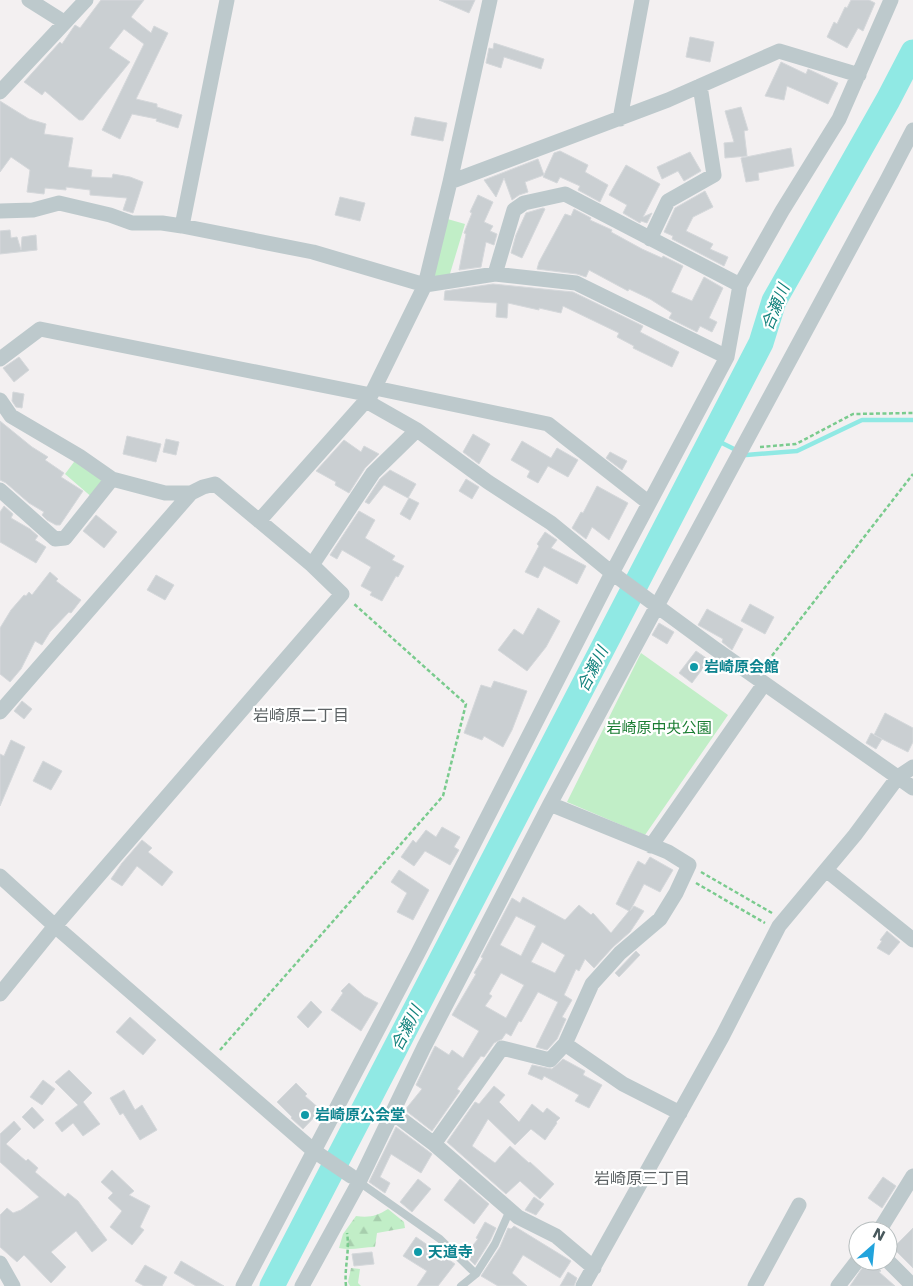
<svg xmlns="http://www.w3.org/2000/svg" width="913" height="1286" font-family="'DejaVu Sans','Noto Sans JP',sans-serif">
  <style>
    .forest { fill: url(#forest-firs) }
    .park { fill: #c1eec7 }
    .lines { fill: none; stroke-linecap: round; stroke-linejoin: round }
    .stream { stroke: #90e9e4; stroke-width: 4.5 }
    .river { stroke: #90e9e4; stroke-width: 25 }
    .building { fill: #cacfd2; stroke: #d5d8db; fill-rule: evenodd }
    .path { stroke: #7acb8e; stroke-width: 2.5; stroke-dasharray: 4 2.5; stroke-linecap: butt }
    .service { stroke: #bdc9cc; stroke-width: 8 }
    .minor { stroke: #bdc9cc; stroke-width: 15 }
    .culture-dot { fill: #0f9aa8; stroke: #fff; stroke-width: 2 }
    .labels { text-anchor: middle; stroke-width: 4.5; stroke-linejoin: round; paint-order: stroke }
    .culture-label { font-size: 15px; font-weight: bold; fill: #0d838f; stroke: #fff; text-anchor: start }
    .park-label { font-size: 15px; fill: #1b7d33; stroke: #fff }
    .water-label { font-size: 16px; font-style: italic; fill: #12827c; stroke: #fff }
    .neighbourhood-label { font-size: 16px; fill: #5d6365; stroke: #fff }
  </style>
  <defs>
    <pattern id="forest-firs" width="22" height="20" patternUnits="userSpaceOnUse" patternTransform="scale(1.25)"><rect width="22" height="20" fill="#c1eec7"/><path d="M5 1l3.5 6h-7zM16 11l3.5 6h-7z" fill="#a7cead"/></pattern>
  </defs>
  <rect width="100%" height="100%" fill="#f3f0f1"/>
  <path class="forest" d="M388 1209 404 1222 405 1228 377 1233 375 1247C363 1247 351 1251 339 1248L343 1234 356 1216C369 1218 377 1216 388 1209Z
    M351 1268 360 1269 358 1283 361 1286H350L348 1282Z"/>
  <path class="park" d="M444 218 465 224 449 277 429 278Z
    M77 458 107 479 94 499 65 474Z
    M641 653 728 715 645 835 567 802Z"/>
  <g class="lines">
    <path class="stream" d="M712 438 746 455 797 451 862 420H913"/>
    <path class="river" d="M272 1286 761 343 774 301 888 100 913 52"/>
  </g>
  <path class="building" d="M101 0H144L131 17 151 33 154 26 168 33 136 99 157 104V107L182 115 178 128 156 121 157 119 132 114 120 139 102 130 144 44 124 29 109 48 130 62 83 120H79L45 91 42 95 24 82 60 42 62 44 75 25 80 28Z
    M439 0H475L469 13Z
    M851 0H869L875 3 863 31 858 28 847 48 827 37 834 22 837 24 845 7 847 8Z
    M690 37 714 42 710 62 686 57Z
    M494 43 544 59 541 69 504 57 501 68 486 63 489 48 493 49Z
    M781 62 806 74 808 69 810 70 838 83 828 104 787 86 784 100 765 96Z
    M0 101 29 119 46 124 44 134 73 138 68 167 92 170 91 177 112 178 113 174 130 177 143 182 133 213 123 210 127 198 90 195V190L66 187V190L45 188 44 194 27 192 30 170 11 157 0 172Z
    M741 107 748 130 744 131 747 156 725 158 724 143 734 142 725 111Z
    M415 117 447 123 443 141 411 135Z
    M791 148 794 166 758 173 759 180 746 182 741 158Z
    M560 151 588 165 585 172 608 185 600 202 578 190 580 186 560 177 557 183 543 177 544 175 525 182 528 192 519 195 512 200 504 178 496 197 484 180 538 159 544 175 554 153Z
    M690 152 701 171 684 181 678 171 662 179 657 167Z
    M626 165 660 184 643 217 652 213 647 223 641 221 640 223 623 213 627 205 609 195Z
    M705 191 713 207 693 217 686 231 713 244 710 249 728 257 724 266 672 239 673 236 664 232 675 208Z
    M478 195 493 202 484 222 493 226 490 231 497 234 494 245 486 242 481 267 459 270 466 234 464 233 472 213 470 212Z
    M340 197 365 203 360 221 335 215Z
    M543 208 545 209 522 258 511 253 516 235 526 213Z
    M574 209 591 218 590 220 612 230 611 232 642 249 662 258 663 256 683 266 671 292 692 301 704 277 723 288 709 318 717 322 712 332 700 326 697 332 669 318 672 313 650 299 629 289 628 291 589 270 586 277 577 274 537 269 539 262 565 214 571 216Z
    M10 230 11 238 17 237 21 250 22 237 36 235 37 250 0 254V231Z
    M493 284 573 292 643 326 640 332 679 352 672 367 633 348 634 346 617 337 619 333 563 306 561 313 539 308V310L508 303 507 318 496 317 497 303 444 300 445 291Z
    M19 357 29 370 14 382 3 368Z
    M13 392 24 394 22 408 16 407 12 401Z
    M0 421 32 447 48 457 45 460 64 473 61 477 83 491 60 525H56L47 520 42 515 44 512 29 503 6 483 0 480Z
    M473 434 490 444 479 464 463 452Z
    M127 436 161 444 156 462 123 454Z
    M166 439 179 442 176 455 163 452Z
    M344 440 361 452 364 446 379 454 365 468 349 493 335 485 336 482 316 471Z
    M522 441 551 458 557 448 578 460 568 477 548 466 538 483 527 477 530 471 511 460Z
    M610 452 627 461 622 470 606 458Z
    M390 470 416 484 408 498 384 485 369 504 365 502 380 479Z
    M466 479 479 487 472 499 459 491Z
    M597 486 628 503 609 540 592 527 586 539 572 528 581 512 583 513Z
    M409 498 419 503 410 520 400 514Z
    M4 506 13 514 11 518 30 529 38 536 35 540 46 547 36 563 0 542V512Z
    M359 511 375 520 365 538 395 556 392 560 404 566 398 577 396 576 382 601 370 595 372 592 361 586 371 567 342 550 337 559 330 555Z
    M96 515 117 532 104 548 83 531Z
    M545 532 557 540 551 548 586 566 577 584 544 566 538 578 525 572 539 546 537 544Z
    M50 572 58 579 56 581 81 600 71 613 69 612 50 632 42 645 35 641 21 669 10 682 0 674V628L11 610 24 595 26 596 29 592 32 595Z
    M156 575 174 585 165 600 147 590Z
    M750 604 774 617 765 634 741 621Z
    M538 608 560 621 546 647 527 671 498 650 514 629 523 635Z
    M707 609 743 629 732 650 722 642 723 639 698 625Z
    M659 623 674 632 667 644 652 635Z
    M696 651 709 660 692 683 679 673Z
    M494 681 527 691 512 730 503 747 484 736 482 740 464 733 481 685 491 688Z
    M22 701 32 709 24 719 14 711Z
    M885 713 913 728V742L908 752 874 735Z
    M871 733 882 739 876 749 866 743Z
    M11 740 25 747 0 806V754L4 756Z
    M43 761 62 771 51 790 33 781Z
    M442 827 460 837 454 847 459 850 450 865 425 851 414 866 401 857 413 840 416 843 426 830 436 837Z
    M142 840 152 848 148 852 173 872 162 886 137 866 122 886 111 879 122 863Z
    M650 857 673 870 660 892 644 884 630 911 634 906 644 911 630 932 613 947 594 968 585 959 579 971 576 969 564 995 572 1000 562 1017 566 1019 557 1039 547 1050 536 1047 558 1002 538 992 521 1022 519 1021 511 1036 506 1033 502 1039 494 1043 484 1057 481 1056 457 1089 460 1091 432 1131 405 1110 422 1089 416 1085 435 1046 449 1055 452 1050 463 1058 479 1031 452 1015 476 974 474 973 483 958 481 957 512 898 520 903 523 897 565 920 579 905 591 915 593 913 611 933 629 911 616 904 630 876 638 861 645 865ZM516 916 536 926 521 956 500 945ZM542 942 565 955 555 973 531 962ZM501 973 524 985 506 1018 485 1006 492 996 489 994Z
    M399 870 429 890 413 920 397 912 407 893 391 882Z
    M887 931 900 942 889 955 877 948 882 941 880 940Z
    M636 951 640 955 619 977 615 973Z
    M349 983 364 996 378 1003 361 1031 331 1010 343 993 341 991Z
    M311 1001 322 1012 308 1028 297 1017Z
    M130 1017 156 1040 143 1055 116 1032Z
    M563 1059 585 1071 583 1075 602 1085 589 1108 575 1101 579 1095 544 1076 542 1080 528 1074 532 1065 552 1069Z
    M69 1070 92 1093 83 1102 100 1124 83 1136 73 1123 62 1132 55 1123 78 1105 55 1082Z
    M43 1080 55 1089 42 1105 30 1097Z
    M296 1083 307 1094 305 1096 321 1110 303 1129 291 1118 292 1117 277 1102Z
    M494 1086 505 1095 499 1102 519 1122 532 1104 543 1113 547 1108 560 1118 556 1122 557 1123 545 1140 531 1129 515 1145 488 1119 472 1146 495 1163 510 1146 529 1163 530 1162 554 1184 540 1199 520 1181 506 1194 447 1142 475 1102 479 1104Z
    M124 1090 135 1110 142 1105 157 1130 140 1140 123 1113 120 1115 110 1098Z
    M32 1107 44 1120 34 1129 22 1117Z
    M14 1121 21 1129 6 1144 26 1161 28 1159 38 1168 35 1172 65 1197 68 1193 78 1201 107 1240 92 1252 76 1231 51 1252 66 1267 51 1283 24 1255 17 1262 0 1247V1215L7 1208 13 1213 21 1210 39 1197 0 1162V1134Z
    M396 1127 432 1154 421 1173 391 1154 380 1177 390 1183 385 1193 369 1182Z
    M112 1170 134 1191 129 1195 150 1206 140 1227 144 1230 132 1245 110 1227 122 1211 108 1198 113 1193 101 1182Z
    M883 1177 896 1186 882 1208 868 1198Z
    M418 1179 431 1189 412 1212 400 1202Z
    M460 1179 489 1204 474 1224 444 1200Z
    M534 1197 544 1204 536 1215 525 1210Z
    M485 1222 496 1228 490 1241 475 1265 465 1255 478 1239 476 1238Z
    M514 1226 571 1261 560 1278 523 1255 512 1273 527 1286H498L481 1276 500 1247 508 1228 511 1229Z
    M913 1228V1268L893 1248Z
    M416 1237 455 1264 438 1286H417L427 1271 403 1256Z
    M372 1252 374 1264 354 1266 352 1254Z
    M181 1261 224 1286H196L174 1273Z
    M867 1261H870L881 1271 879 1272 895 1286H850Z
    M145 1265 167 1277 162 1286H144L135 1281Z
    M568 1272 577 1278 574 1286H560Z"/>
  <g class="lines">
    <path class="path" d="M760 447 796 444 853 414 913 413
      M764 666 913 474
      M701 872 772 913
      M696 883 765 923
      M220 1050 443 796 466 704 353 603
      M346 1286C344 1268 350 1251 347 1233"/>
    <path class="service" d="M359 1182 440 1239 476 1274
      M461 1286 476 1274 495 1244 510 1210"/>
    <path class="minor" d="M29 0 64 22
      M0 92 86 0
      M620 119 642 0
      M450 182 668 100 779 51 859 75
      M0 211 33 210 59 203 110 215 132 223H162L182 226 313 252 425 285 495 274 576 283 727 357
      M182 226 227 0
      M650 239 668 201 714 175 700 86
      M495 274 514 210 524 203 565 194 740 285
      M0 359 40 329 371 395
      M375 388 548 424 649 503
      M0 400 11 416 79 456 112 479 165 493H191
      M366 401 417 430
      M0 490 55 539 65 538 112 479
      M259 521 371 395 425 285 450 182 490 0
      M312 565 373 473 417 430 488 482 551 523 612 573 714 648 913 788
      M0 712 191 493 203 487 215 484 312 565 342 594 55 926 0 994
      M651 846 764 684
      M826 870 913 940
      M0 876 55 926 314 1151 351 1176
      M565 1044 623 1084 680 1113
      M393 1113 434 1144 518 1217 556 1236 594 1268
      M434 1144 502 1048 550 1060 565 1044 592 984 620 953 660 919 676 893 689 865 668 852 550 804
      M879 1231 913 1176
      M888 1261 913 1286
      M0 1263 13 1286
      M243 1286 418 953 612 573 727 357 740 285 782 211 839 119 891 0
      M302 1286 359 1182 424 1047 550 804 887 180 913 130
      M583 1286 722 1037 779 926 855 835 898 777 913 767
      M755 1286 799 1205
      M838 1286 858 1260"/>
  </g>
  <g class="culture-dot">
    <circle cx="694" cy="667" r="5"/>
    <circle cx="305" cy="1115" r="5"/>
    <circle cx="418" cy="1252" r="5"/>
  </g>
  <g class="labels">
    <g class="culture-label">
      <text x="704" y="672">岩崎原会館</text>
      <text x="315" y="1120">岩崎原公会堂</text>
      <text x="428" y="1257">天道寺</text>
    </g>
    <g class="park-label">
      <text x="659" y="733">岩崎原中央公園</text>
    </g>
    <g class="water-label">
      <text transform="translate(775 307) rotate(-68)" y="6">合瀬川</text>
      <text transform="translate(592 669) rotate(-63)" y="6">合瀬川</text>
      <text transform="translate(406 1028) rotate(-63)" y="6">合瀬川</text>
    </g>
    <g class="neighbourhood-label">
      <text x="301" y="721">岩崎原二丁目</text>
      <text x="642" y="1184">岩崎原三丁目</text>
    </g>
  </g>
  <g transform="translate(873 1246) rotate(27)"><circle r="24" fill="#ffffff" stroke="#b6bdbe"/>
  <path d="M0-4L9 19L0 12L-9 19Z" fill="#21a3dc"/>
  <text y="-8" font-size="14" font-weight="bold" text-anchor="middle" fill="#49595d">N</text>
  </g>
</svg>
